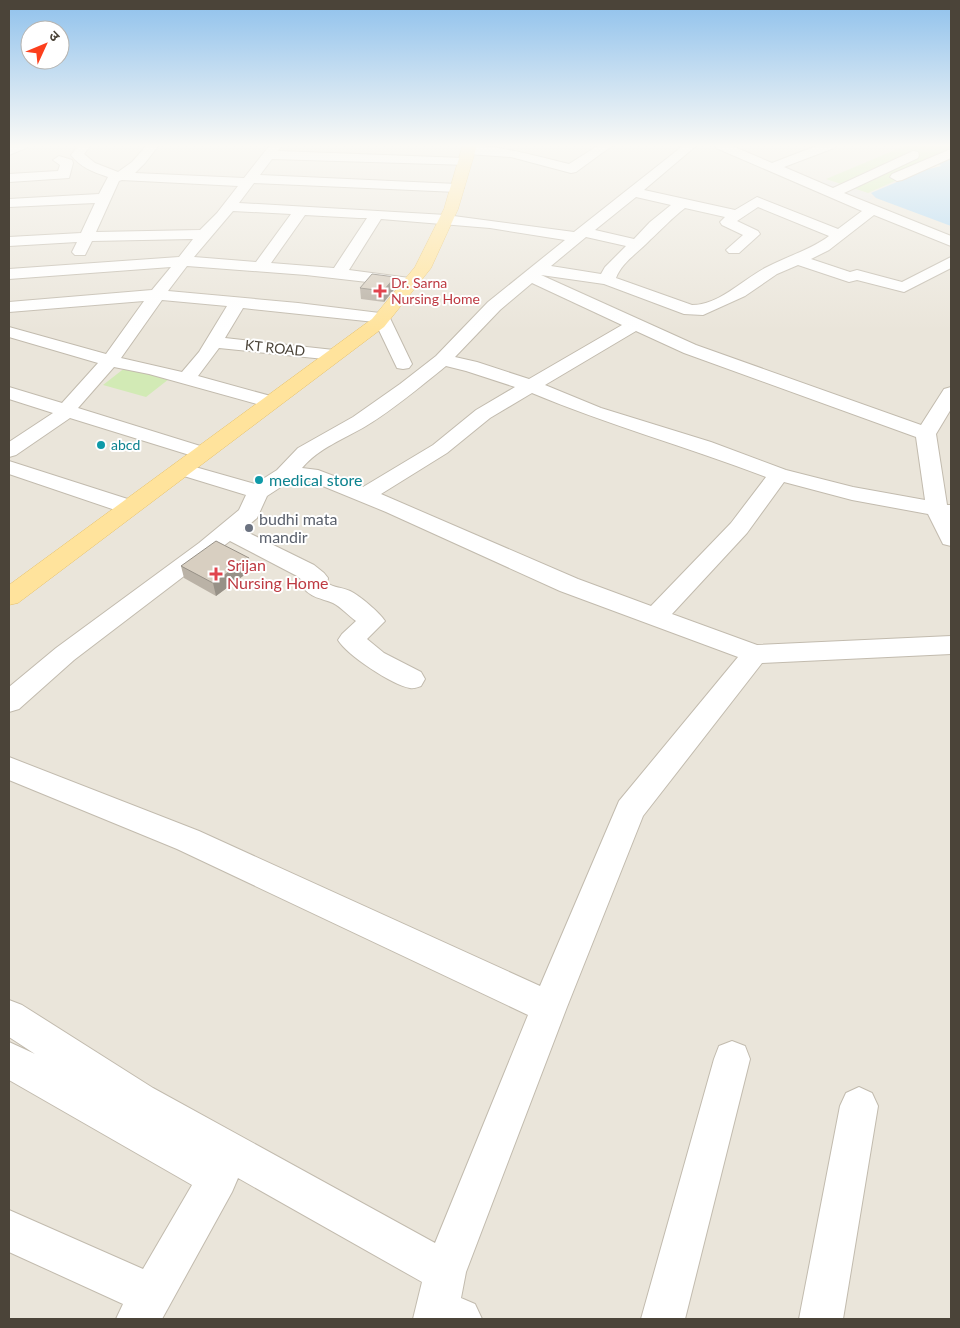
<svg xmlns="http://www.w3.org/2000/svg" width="960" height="1328" font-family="Lato,'Noto Sans Devanagari',sans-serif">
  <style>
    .residential { fill: #eae5da }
    .green { fill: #d2eab5 }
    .parking { fill: #e5e3e0 }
    .water { fill: #a9d4f2 }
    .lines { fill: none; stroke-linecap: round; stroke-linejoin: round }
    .minor-casing { stroke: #c2bbae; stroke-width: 2 }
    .major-casing { stroke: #e6c16a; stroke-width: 1 }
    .minor { fill: #fff; fill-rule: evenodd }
    .major { fill: #ffe39c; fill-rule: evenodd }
    .wall { fill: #bab2a6 }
    .shaded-wall { fill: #979187 }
    .building { fill: #d8cfc1; stroke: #979187 }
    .health-dot { fill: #e0444e; stroke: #fff; stroke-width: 2 }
    .culture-dot { fill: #0f9aa8; stroke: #fff; stroke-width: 2 }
    .worship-dot { fill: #6b7280; stroke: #fff; stroke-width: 2 }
    .labels { text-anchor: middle; stroke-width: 4; stroke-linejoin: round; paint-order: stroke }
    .far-health-label { font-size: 14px; fill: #be3a42; stroke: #fff; text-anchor: start }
    .far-street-label { font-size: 14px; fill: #4b4439; stroke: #fff }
    .far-culture-label { font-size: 14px; fill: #0d838f; stroke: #fff; text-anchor: start }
    .culture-label { font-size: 16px; fill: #0d838f; stroke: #fff; text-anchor: start }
    .worship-label { font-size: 16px; fill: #5b616d; stroke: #fff; text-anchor: start }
    .health-label { font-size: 16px; fill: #be3a42; stroke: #fff; text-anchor: start }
  </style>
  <rect width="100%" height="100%" fill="#f6f3ec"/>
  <path class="residential" d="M9 145H951V1319H9Z"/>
  <path class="green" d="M907 145H951V156L868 193 826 179Z
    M126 367 169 379 146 397 103 385Z"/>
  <path class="parking" d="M826 180 870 194 875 198 861 204 815 184Z"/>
  <path class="water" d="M951 158V226L876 198 871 193 925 170 941 166 939 164Z"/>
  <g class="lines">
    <defs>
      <path id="minor" d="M12 145H28L26 148 9 155V146Z
        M79 145H91L84 154 95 163 118 172 132 162 147 145H159L145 163 135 173 244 178 270 145H282L278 151 464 158 469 159 470 162 469 165 272 159 260 175 457 184 464 188 457 192 254 183 239 203 446 215 574 232 684 145H697L644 190 735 210 757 197 838 229 862 211 716 148 714 145H730L772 163 819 145H836L834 148 784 167 833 188 913 151 918 152 919 155 918 158 844 193 951 236V246L874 215 829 250 811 259 850 272 857 270 902 282 951 257V268L904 292 857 280 849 282 798 265 777 274 745 296 703 315 684 314 604 284 541 275 696 345 921 425 944 389 951 387V409L936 434 947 505H951V546L943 544 928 514 852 500 784 482 747 533 672 614 757 645 951 636V654L762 663 643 816 567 1007 466 1272 461 1298 475 1304 482 1319H413L422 1282 238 1178 232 1192 162 1319H116L123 1304 9 1252V1210L143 1269 192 1185 9 1080V1042L35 1054 9 1037V1000L22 1005 153 1088 435 1243 528 1015 177 849 9 780V757L199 831 540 986 619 801 738 657 560 591 386 512 308 480 290 481 267 496 257 518 243 530 314 565 324 573 328 578 327 583C334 588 342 587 350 591 360 596 379 612 385 621L367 639 384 653 421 672 425 679 421 686C418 687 414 689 410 688 392 685 347 655 338 640L342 634 356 621C349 616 341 607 333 603 321 598 310 598 302 586L303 581 297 576 230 541 74 660 19 709 9 712V687L56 648 199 543 239 510 246 495 174 473 170 469 174 465 181 463 255 484 277 470 298 448 353 417 400 384 436 356 488 302 565 240 490 228 381 219 349 270 417 279 419 282 417 285 411 287 306 275 187 266 168 291 298 303 388 314 412 364 409 368 403 369 397 368 375 322 243 308 225 338 334 350 340 351 343 355 340 359 334 360 219 348 198 376 278 398 281 402 278 406 271 408 149 374 114 367 78 408 210 449 213 453 210 457 203 459 196 457 70 418 16 455 9 457V442L53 413 9 399V387L62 403 98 363 9 337V327L106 354 144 301 9 312V302L152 290 171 267 9 279V269L179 257 193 239 92 241 85 255H75L72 252 77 242 9 246V237L81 233 95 203 9 207V199L99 194 108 177C93 172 80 167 71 155ZM122 180 238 186 217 213 200 230 96 232 119 181ZM636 197 671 205 650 222 634 239 595 230ZM758 207 829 236C810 250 788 256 767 267 743 279 720 305 692 305L616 278C622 262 639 252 650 240 662 229 672 218 685 208L725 217 720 222 722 225 743 235 726 250 729 253H739L760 234 758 231 737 221ZM233 211 291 214 256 262 194 257ZM305 215 359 218H367L334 268 271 263ZM586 237 626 246 605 267 601 274 551 266ZM532 283 622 325 529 379 477 362 455 357 500 310ZM162 300 227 306 199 352 182 372 121 358ZM636 331 684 353 916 437 925 500 853 487 786 470 711 442 601 408 545 385ZM446 366 466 371 515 387 476 410 433 445 363 487 318 470 302 468C319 448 344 439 366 426 394 409 420 387 446 366ZM532 393C608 425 688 447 766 477L731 523 651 606 578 579 381 494 447 453 490 418Z
        M599 145H613L576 172 571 173 511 157 468 154 462 150C473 137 551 160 569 164Z
        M951 149V158L902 180 897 181 890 177 892 174Z
        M59 156 72 160 73 163 69 178 9 182V174L58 171 60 165 53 160Z
        M9 461 137 502 140 507 137 512 129 514 121 512 9 474Z
        M732 1041 745 1046 750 1059 685 1319H641L714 1059 719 1046Z
        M859 1087 872 1093 878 1106 843 1319H799L840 1106 846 1093Z"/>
      <path id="major" d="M463 145H477L458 209 431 268 384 327 18 603 9 605V585L372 319 415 267 444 209Z"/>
    </defs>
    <use href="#minor" class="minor-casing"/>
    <use href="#major" class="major-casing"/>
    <use href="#minor" class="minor"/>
    <use href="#major" class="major"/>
  </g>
  <path class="wall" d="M396 287 384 302 361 299 360 288Z
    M249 558 251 570 216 596 184 578 181 566Z"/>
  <path class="shaded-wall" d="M395 277 396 287 384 302 383 291Z
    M249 558 251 570 216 596 213 583Z"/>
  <path class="building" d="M372 274 395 277 383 291 360 288Z
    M216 541 249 558 213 583 181 566Z"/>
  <linearGradient id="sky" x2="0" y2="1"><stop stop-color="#8fc1ec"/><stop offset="0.44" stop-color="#fbfaf6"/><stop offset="1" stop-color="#fbfaf6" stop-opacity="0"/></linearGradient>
  <rect width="960" height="331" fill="url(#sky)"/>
  <g class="health-dot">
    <path d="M377.5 283.5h5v5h5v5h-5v5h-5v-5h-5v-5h5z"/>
    <path d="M213.5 566.5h5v5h5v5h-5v5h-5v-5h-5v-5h5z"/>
  </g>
  <g class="culture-dot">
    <circle cx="101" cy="445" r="5"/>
    <circle cx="259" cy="480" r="5"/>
  </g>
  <circle class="worship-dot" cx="249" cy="528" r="5"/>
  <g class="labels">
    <g class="far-health-label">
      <text x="391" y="288">Dr. Sarna<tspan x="391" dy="16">Nursing Home</tspan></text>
    </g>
    <g class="far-street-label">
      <text transform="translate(275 348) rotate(6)" y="5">KT ROAD</text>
    </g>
    <g class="far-culture-label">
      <text x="111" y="450">abcd</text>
    </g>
    <g class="culture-label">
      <text x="269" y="486">medical store</text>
    </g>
    <g class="worship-label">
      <text x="259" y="525">budhi mata<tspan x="259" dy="18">mandir</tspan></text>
    </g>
    <g class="health-label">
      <text x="227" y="571">Srijan<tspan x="227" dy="18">Nursing Home</tspan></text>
    </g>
  </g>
  <rect width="960" height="1328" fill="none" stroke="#4b4439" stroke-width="20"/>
  <g transform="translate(45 45) rotate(46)"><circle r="24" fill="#ffffff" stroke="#b7b4b0"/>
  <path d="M0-4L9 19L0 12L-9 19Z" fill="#fc3f1d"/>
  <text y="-8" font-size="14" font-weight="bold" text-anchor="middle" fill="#4b4439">उ</text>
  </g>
</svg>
